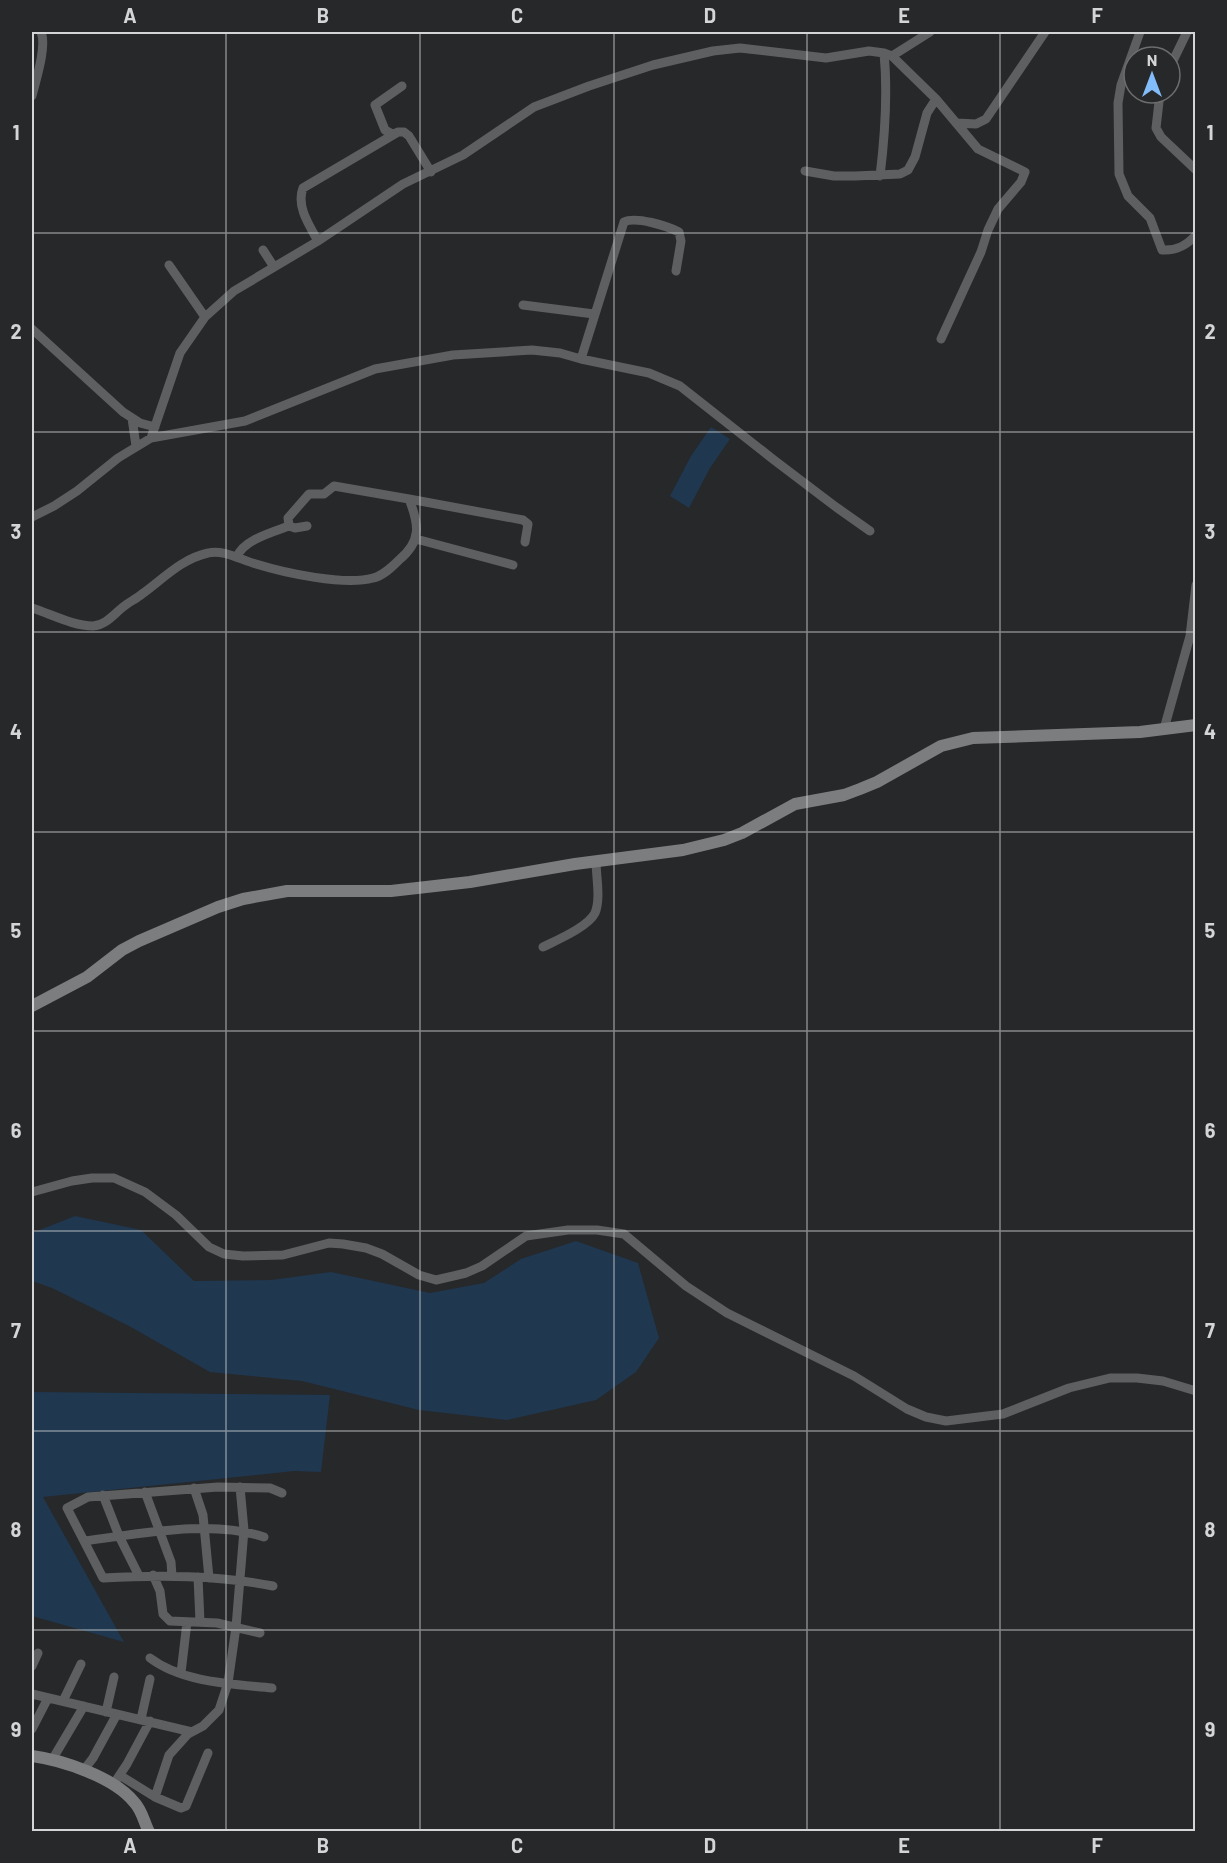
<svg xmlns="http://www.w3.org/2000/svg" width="1227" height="1863" font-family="Barlow,sans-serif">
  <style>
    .green { fill: #203750 }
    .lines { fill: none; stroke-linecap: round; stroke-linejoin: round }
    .street { stroke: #5d5f60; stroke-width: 9 }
    .secondary { stroke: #7c7d7f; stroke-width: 12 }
    .grid { fill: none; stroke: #d4d5d7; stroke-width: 1.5; stroke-opacity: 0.55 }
    .neatline { fill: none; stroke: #d4d5d7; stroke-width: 2 }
    .grid-label { font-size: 20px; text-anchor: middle; font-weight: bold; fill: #d4d5d7 }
  </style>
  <rect width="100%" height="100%" fill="#26282a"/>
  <path class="green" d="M711 427 730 439 710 468 689 508 670 496 691 456Z
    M75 1216 141 1230 194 1281 271 1280 331 1272 430 1293 484 1283 521 1259 576 1241 638 1263 659 1338 636 1372 596 1400 507 1420 419 1410 302 1381 210 1372 129 1326 52 1288 32 1281V1233Z
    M32 1392 330 1395 321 1472 294 1471 43 1497 124 1642 32 1616Z"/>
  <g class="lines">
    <path class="street" d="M1140 32 1121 85 1118 103 1119 174 1128 196 1150 218 1162 250C1176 251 1186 246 1196 235
      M892 56 936 99 978 149 1025 172 1021 182 998 209 988 230 981 252 941 339
      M1170 67 1187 32
      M1160 93 1156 128 1161 137 1196 170
      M32 96C36 80 47 46 41 32
      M957 123 976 124 986 119 1045 32
      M392 134 385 130 375 105 402 86
      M805 171 834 176H855L900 174 908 170 915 157 927 113 936 99
      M880 176C885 135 888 94 884 53
      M318 241C309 225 296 206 303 188L398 132H404L409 136 431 172
      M263 250 274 267
      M169 265 205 317
      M523 305 594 314
      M32 329 123 412 140 423 155 427
      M581 359 624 222C636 216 667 226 679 232L681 241 676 271
      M132 418 136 446
      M151 438 180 353 205 317 234 291 318 241 403 184 463 155 534 107 589 86 653 65 713 51 740 48 826 58 869 51 884 53 892 56 930 32
      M32 517 54 506 77 491 118 458 151 438 245 421 375 369 453 355 532 350 560 353 581 359 649 373 680 386 774 460 836 507 870 531
      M289 526 295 528 307 526
      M416 539 513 565
      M237 557C243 540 273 532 289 526L288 518 309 494H324L334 486 409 499
      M32 608C51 614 73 626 93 626 106 625 114 614 123 607 129 602 136 599 142 594 163 579 181 559 208 553 223 549 241 560 256 564 285 573 345 586 373 578 383 576 392 567 399 560 422 541 419 524 409 499L523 520 528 524 525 542
      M1164 729 1190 636 1196 585
      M543 947C557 940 588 927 595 913 601 899 596 876 596 861
      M32 1192 72 1181 92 1178H114L145 1192 176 1215 209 1247 224 1254 243 1256 283 1255 329 1243 343 1244 366 1248 382 1254 419 1275 436 1280 466 1273 482 1266 526 1236 568 1230H597L624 1234 686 1286 727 1313 854 1376 907 1409 926 1417 946 1421 1003 1414 1069 1388 1110 1378H1137L1163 1381 1196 1391
      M194 1488 203 1515 209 1578
      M145 1492 171 1562 172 1576
      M103 1495 119 1536 139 1576
      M84 1541C140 1534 210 1519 264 1537
      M153 1575 160 1591 163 1614 170 1621 217 1623 260 1633
      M198 1577 200 1622
      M273 1586C217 1575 160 1575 103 1578L67 1508 88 1497 218 1487 270 1488 282 1493
      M150 1658C183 1683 233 1684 272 1688
      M32 1666 38 1653
      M181 1673 187 1622
      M32 1694 192 1732
      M63 1701 81 1664
      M106 1712 114 1677
      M141 1719 150 1679
      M32 1729 48 1698
      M52 1760 84 1706
      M83 1771 93 1758 117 1714
      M121 1776 155 1797 169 1755 188 1734 203 1726 219 1710 228 1683 236 1627 244 1530 240 1487
      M117 1779 127 1764 150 1721
      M155 1797 181 1808 186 1806 208 1753"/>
    <path class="secondary" d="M32 1006 87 977 122 950 139 941 218 907 243 899 287 891H391L470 882 575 864 683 850 724 840 742 833 795 804 844 795 860 789 877 782 941 746 973 738 1140 732 1196 725
      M32 1756C62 1760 114 1777 134 1802 142 1810 144 1822 149 1832"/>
  </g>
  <path class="grid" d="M226 32V1832M420 32V1832M614 32V1832M807 32V1832M1000 32V1832M32 233H1196M32 432H1196M32 632H1196M32 832H1196M32 1031H1196M32 1231H1196M32 1431H1196M32 1630H1196"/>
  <rect width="1227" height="1863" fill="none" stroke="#26282a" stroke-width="66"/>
  <g transform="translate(1152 75)"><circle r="28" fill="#26282a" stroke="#6c6d6f" stroke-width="1.5"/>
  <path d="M0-4.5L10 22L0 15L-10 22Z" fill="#82bcfa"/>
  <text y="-9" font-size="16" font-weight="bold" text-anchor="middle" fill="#d4d5d7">N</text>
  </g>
  <rect x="33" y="33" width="1161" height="1797" class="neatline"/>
  <g class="grid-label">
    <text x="130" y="23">A</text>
    <text x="323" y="23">B</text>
    <text x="517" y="23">C</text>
    <text x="710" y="23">D</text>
    <text x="904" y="23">E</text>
    <text x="1097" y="23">F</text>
    <text x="16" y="140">1</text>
    <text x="1210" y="140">1</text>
    <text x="16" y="339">2</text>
    <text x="1210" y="339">2</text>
    <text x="16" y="539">3</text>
    <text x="1210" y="539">3</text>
    <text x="16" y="739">4</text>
    <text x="1210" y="739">4</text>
    <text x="16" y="938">5</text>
    <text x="1210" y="938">5</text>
    <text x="16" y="1138">6</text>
    <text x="1210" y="1138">6</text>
    <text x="16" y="1338">7</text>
    <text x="1210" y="1338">7</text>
    <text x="16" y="1537">8</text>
    <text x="1210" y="1537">8</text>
    <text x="16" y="1737">9</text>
    <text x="1210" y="1737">9</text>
    <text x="130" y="1853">A</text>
    <text x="323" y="1853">B</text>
    <text x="517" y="1853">C</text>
    <text x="710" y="1853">D</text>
    <text x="904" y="1853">E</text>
    <text x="1097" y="1853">F</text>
  </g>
</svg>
